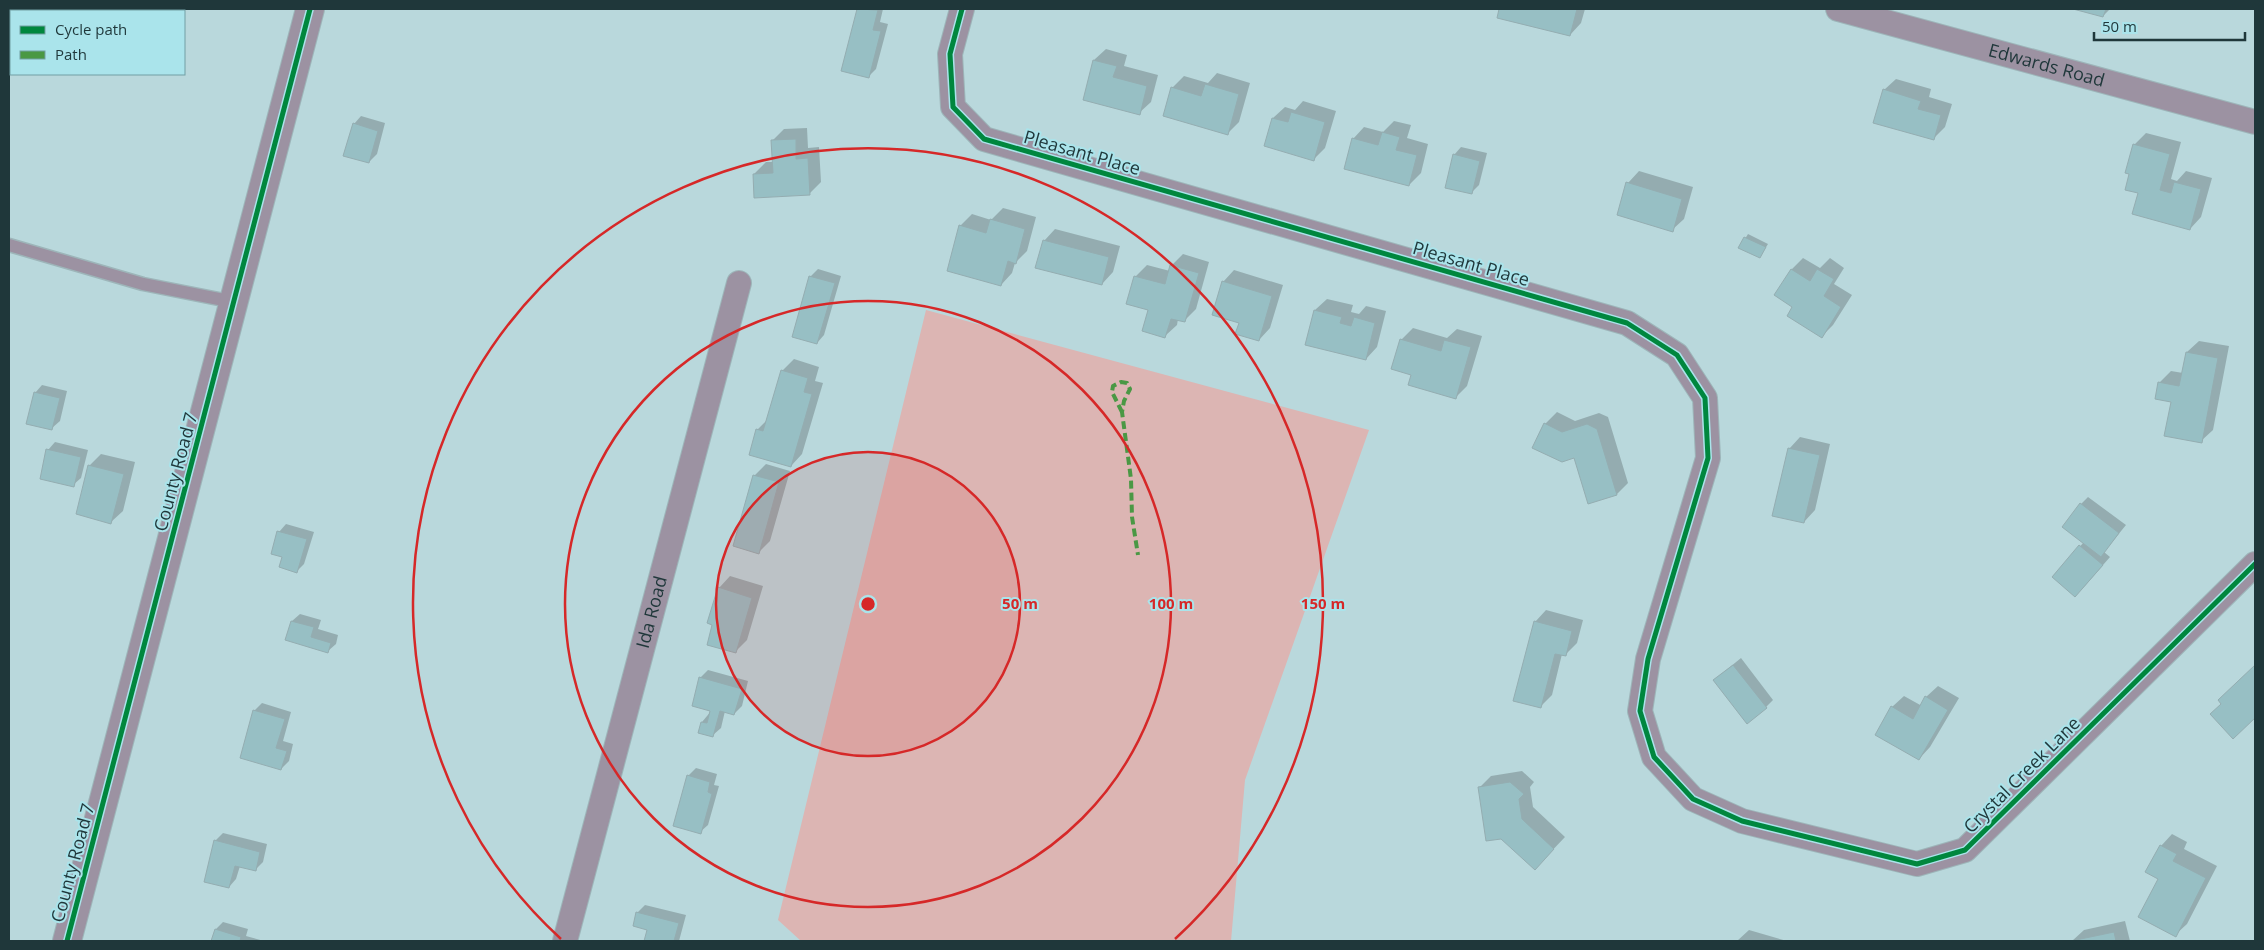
<svg xmlns="http://www.w3.org/2000/svg" width="2264" height="950" font-family="'Open Sans',sans-serif">
  <style>
    .green { fill: #dcb5b3 }
    .shadow { fill: #0003 }
    .building { fill: #97bfc4; stroke: #94adb1 }
    .lines { fill: none; stroke-linecap: round; stroke-linejoin: round }
    .service-casing { stroke: #9db5b9; stroke-width: 15 }
    .minor-casing { stroke: #9db5b9; stroke-width: 26 }
    .tertiary-casing { stroke: #9db5b9; stroke-width: 30 }
    .service { stroke: #9c92a2; stroke-width: 12 }
    .minor { stroke: #9c92a2; stroke-width: 24 }
    .tertiary { stroke: #9c92a2; stroke-width: 28 }
    .quiet { stroke: #4a9844; stroke-width: 4; stroke-dasharray: 8 4; stroke-linecap: butt }
    .cycleway-casing { stroke: #aae4eb; stroke-width: 8 }
    .cycleway { stroke: #00873e; stroke-width: 5 }
    .ring { fill: none; stroke: #d62828; stroke-width: 2.5 }
    .labels { text-anchor: middle; stroke-width: 4; stroke-linejoin: round; paint-order: stroke }
    .street-label { font-size: 18px; fill: #1f373a; stroke: #aae4eb }
    .centre { fill: #d62828; stroke: #aae4eb; stroke-width: 2.5 }
    .ring-label { font-size: 15px; text-anchor: middle; font-weight: bold; fill: #d62828; stroke: #aae4eb; stroke-width: 4; stroke-linejoin: round; paint-order: stroke }
  </style>
  <rect width="100%" height="100%" fill="#b9d8dc"/>
  <path class="green" d="M926 310 1369 430 1245 780 1231 941H801L778 920Z"/>
  <path class="shadow" d="M858 9H883L880 22 888 24 876 69 868 77 842 70Z
    M1500 9H1585L1581 23 1570 35 1498 17Z
    M2077 9H2110L2103 16Z
    M1106 49 1127 55 1124 66 1158 75 1151 102 1139 113 1094 60Z
    M1217 73 1250 83 1239 122 1228 133 1172 88 1184 76 1208 83Z
    M1896 79 1931 89 1929 97 1952 104 1945 127 1933 139 1884 90Z
    M1303 101 1336 111 1325 148 1314 159 1273 118 1285 107 1295 110Z
    M361 116 385 123 377 154 369 162 354 124Z
    M1394 121 1411 125 1407 138 1428 144 1421 173 1409 185 1353 139 1364 127 1383 132Z
    M807 128 808 148 819 147 821 182 809 194 754 174 766 162H774L773 140 784 129Z
    M2146 133 2181 142 2171 179 2177 181 2186 171 2212 178 2201 217 2190 229 2139 192 2134 145Z
    M1461 147 1487 153 1479 185 1471 193 1454 155Z
    M1639 171 1693 187 1684 219 1672 230 1628 183Z
    M1003 208 1036 217 1027 251 1015 263 1012 273 1001 285 960 226 972 214 991 220Z
    M1055 229 1120 246 1113 272 1102 284 1044 241Z
    M1748 234 1768 244 1760 257 1740 247Z
    M1183 254 1209 262 1196 309 1184 321 1178 319 1177 325 1165 336 1150 309 1135 277 1147 265 1170 271 1171 266Z
    M1803 258 1820 268 1830 258 1844 268 1834 284 1852 295 1833 325 1822 336 1794 307 1776 295 1792 269Z
    M818 269 841 276 824 335 817 343 810 277Z
    M1234 270 1283 285 1270 328 1259 340 1240 322 1223 282Z
    M1327 299 1353 305 1351 312 1359 314 1366 306 1386 311 1377 347 1366 359 1307 344 1315 310Z
    M1413 328 1447 338 1457 329 1482 336 1467 386 1455 398 1413 374 1401 340Z
    M2199 341 2229 346 2213 430 2201 441 2159 383 2171 371 2183 373 2187 352Z
    M794 359 819 367 815 381 823 383 802 454 791 466 757 430 768 419 782 371Z
    M42 385 67 391 60 421 52 428 35 393Z
    M1557 412 1575 421 1599 413 1608 417 1628 483 1617 494 1575 457 1545 424Z
    M1800 437 1830 444 1815 510 1804 522 1789 449Z
    M55 442 88 450 81 478 73 485 48 450Z
    M101 454 135 462 123 511 111 522 90 465Z
    M766 464 790 471 770 541 759 552 754 476Z
    M2088 497 2126 525 2104 552 2110 557 2083 588 2053 576 2084 542 2081 504Z
    M286 524 314 532 304 564 297 571 284 557 279 532Z
    M730 576 763 586 747 640 735 652 714 624 719 588Z
    M1546 610 1583 620 1577 643 1565 655 1562 654 1552 695 1540 707 1535 622Z
    M300 614 321 620 318 629 338 635 336 644 328 651 287 639 292 621Z
    M1741 658 1773 700 1766 707 1714 680Z
    M2255 666V716L2233 737 2222 703 2231 689Z
    M708 670 748 681 742 706 734 714 725 711 721 728 713 735 702 722 712 710 700 678Z
    M1938 686 1959 698 1930 747 1919 759 1892 707 1904 696 1922 706 1926 697Z
    M262 703 291 712 283 741 293 744 289 761 281 769 254 711Z
    M696 768 717 774 714 785 719 786 708 825 700 832 688 776Z
    M1522 771 1534 782 1530 787 1533 807 1565 837 1546 857 1480 787 1491 776Z
    M223 833 267 844 263 862 255 870 240 866 236 879 229 887 215 841Z
    M2172 834 2187 842 2184 849 2217 866 2187 924 2175 935 2159 878 2161 846Z
    M645 905 686 915 679 941H646L649 929 637 913Z
    M2125 921 2130 941H2072L2084 930Z
    M223 922 248 929 246 936 264 941H212L216 929Z
    M1749 930 1787 941H1737Z"/>
  <path class="building" d="M857 9 878 10 873 30 881 31 869 78 841 71Z
    M1499 9H1577L1570 36 1497 18Z
    M2073 9H2106L2103 17Z
    M1093 60 1117 66 1113 77 1147 86 1140 115 1083 100Z
    M1205 84 1239 94 1228 135 1163 116 1171 87 1201 96Z
    M1883 89 1921 101 1918 109 1941 115 1934 140 1873 123Z
    M1291 112 1325 122 1314 161 1264 146 1272 118 1288 122Z
    M353 123 378 131 369 163 343 156Z
    M1382 132 1400 137 1396 150 1417 155 1409 186 1344 169 1352 138 1378 145Z
    M796 139V159L808 158 810 195 754 198 753 174 773 173 771 140Z
    M2133 144 2170 154 2160 190 2171 193 2174 182 2201 189 2190 230 2132 214 2138 193 2125 190 2129 174 2125 173Z
    M1453 154 1480 161 1472 194 1445 188Z
    M1626 182 1682 199 1673 232 1617 215Z
    M990 219 1025 229 1016 264 1008 261 1001 286 947 271 959 225 986 233Z
    M1744 237 1766 247 1760 258 1738 248Z
    M1043 240 1109 257 1102 285 1035 268Z
    M1170 265 1199 273 1185 322 1171 319 1165 338 1142 331 1148 310 1126 304 1134 276 1165 284Z
    M1791 269 1810 281 1817 269 1834 279 1824 296 1841 307 1822 338 1787 316 1792 307 1774 295Z
    M809 276 835 283 817 344 792 337Z
    M1222 281 1272 296 1259 341 1235 334 1239 323 1212 315Z
    M1314 310 1342 317 1340 323 1351 326 1354 317 1375 323 1366 360 1305 345Z
    M1400 339 1441 351 1444 340 1471 347 1456 399 1408 385 1411 375 1391 369Z
    M2186 352 2218 358 2202 443 2164 436 2171 402 2155 399 2158 382 2179 386Z
    M781 370 808 378 804 392 812 394 791 467 749 455 756 429 763 431Z
    M34 392 60 398 52 430 26 424Z
    M1544 423 1562 432 1587 424 1597 429 1617 495 1588 504 1574 458 1562 462 1532 448Z
    M1788 448 1820 455 1804 523 1772 516Z
    M46 449 81 457 74 487 40 479Z
    M88 465 124 474 111 524 76 514Z
    M753 475 779 482 759 554 733 546Z
    M2080 503 2119 533 2101 557 2062 527Z
    M277 531 307 539 297 573 279 567 282 557 271 554Z
    M2079 545 2103 565 2075 597 2052 577Z
    M718 587 752 598 736 653 707 645 712 625 707 623Z
    M291 621 314 627 311 637 331 643 328 653 285 640Z
    M1534 621 1572 631 1566 656 1555 654 1541 708 1513 701Z
    M1733 665 1767 708 1747 724 1713 680Z
    M2255 665V718L2233 739 2210 714 2221 704 2218 700Z
    M699 677 742 689 734 715 720 711 713 737 698 733 701 722 707 723 710 711 692 706Z
    M1925 696 1948 710 1919 760 1875 735 1891 706 1913 719Z
    M253 710 285 719 276 748 287 751 281 770 240 758Z
    M687 775 710 782 708 792 712 794 701 834 673 826Z
    M1510 782 1524 794 1519 799 1522 819 1554 849 1535 870 1501 839 1486 841 1478 787Z
    M214 840 260 852 256 871 235 866 229 888 204 882Z
    M2160 845 2177 854 2173 861 2206 878 2176 937 2138 917 2158 879 2145 872Z
    M636 912 679 923 674 941H644L647 930 633 926Z
    M215 929 241 937 240 941H211Z
    M2114 932 2116 941H2071Z"/>
  <g class="lines">
    <defs>
      <path id="service" d="M9 245 143 284 234 302"/>
      <g id="minor">
        <path d="M962 9 950 54 953 107 984 139 1627 323 1677 355 1705 398 1708 458 1648 659 1640 711 1654 757 1693 799 1742 821 1917 864 1965 850 2255 564"/>
        <path id="s1" d="M1838 9 2255 122"/>
        <path id="s2" d="M565 941 739 283"/>
      </g>
      <path id="tertiary" d="M67 941 310 9"/>
    </defs>
    <use href="#service" class="service-casing"/>
    <use href="#minor" class="minor-casing"/>
    <use href="#tertiary" class="tertiary-casing"/>
    <use href="#service" class="service"/>
    <use href="#minor" class="minor"/>
    <use href="#tertiary" class="tertiary"/>
    <path class="quiet" d="M1122 412 1112 392 1113 386 1121 382 1127 383 1130 389 1124 401 1122 412 1131 479 1132 517 1138 555"/>
    <defs>
      <path id="cycleway" d="M962 9 950 54 953 107 984 139 1627 323 1677 355 1705 398 1708 458 1648 659 1640 711 1654 757 1693 799 1742 821 1917 864 1965 850 2255 564
        M67 941 310 9"/>
    </defs>
    <use href="#cycleway" class="cycleway-casing"/>
    <use href="#cycleway" class="cycleway"/>
  </g>
  <circle cx="868" cy="604" r="152" fill="#d62828" fill-opacity=".12"/>
  <g class="ring">
    <circle cx="868" cy="604" r="152"/>
    <circle cx="868" cy="604" r="303"/>
    <path d="M561 939A455 455 0 1 1 1175 939"/>
  </g>
  <g class="labels">
    <g class="street-label">
      <text dy="6" stroke="none"><textPath href="#s1" startOffset="216">Edwards Road</textPath></text>
      <text transform="translate(1082 153) rotate(16)" y="6">Pleasant Place</text>
      <text transform="translate(1471 264) rotate(16)" y="6">Pleasant Place</text>
      <text transform="translate(176 472) rotate(-75)" y="6">County Road 7</text>
      <text dy="6" stroke="none"><textPath href="#s2" startOffset="340">Ida Road</textPath></text>
      <text transform="translate(2022 775) rotate(-45)" y="6">Crystal Creek Lane</text>
      <text transform="translate(73 863) rotate(-75)" y="6">County Road 7</text>
    </g>
  </g>
  <circle cx="868" cy="604" r="8" class="centre"/>
  <g class="ring-label">
    <text x="1020" y="609">50 m</text>
    <text x="1171" y="609">100 m</text>
    <text x="1323" y="609">150 m</text>
  </g>
  <rect width="2264" height="950" fill="none" stroke="#1f373a" stroke-width="20"/>
  <rect x="10" y="10" width="175" height="65" fill="#aae4eb" stroke="#729fa4"/>
  <rect x="20" y="26" width="25" height="8" fill="#00873e" stroke="#729fa4"/>
  <text x="55" y="35" font-size="15" fill="#1f373a">Cycle path</text>
  <rect x="20" y="51" width="25" height="8" fill="#4a9844" stroke="#729fa4"/>
  <text x="55" y="60" font-size="15" fill="#1f373a">Path</text>
  <path d="M2094 32v8h151v-8" fill="none" stroke="#1f373a" stroke-width="2.5"/>
  <text x="2102" y="32" font-size="15" fill="#1f373a" stroke="#aae4eb" stroke-width="4" paint-order="stroke">50 m</text>
</svg>
